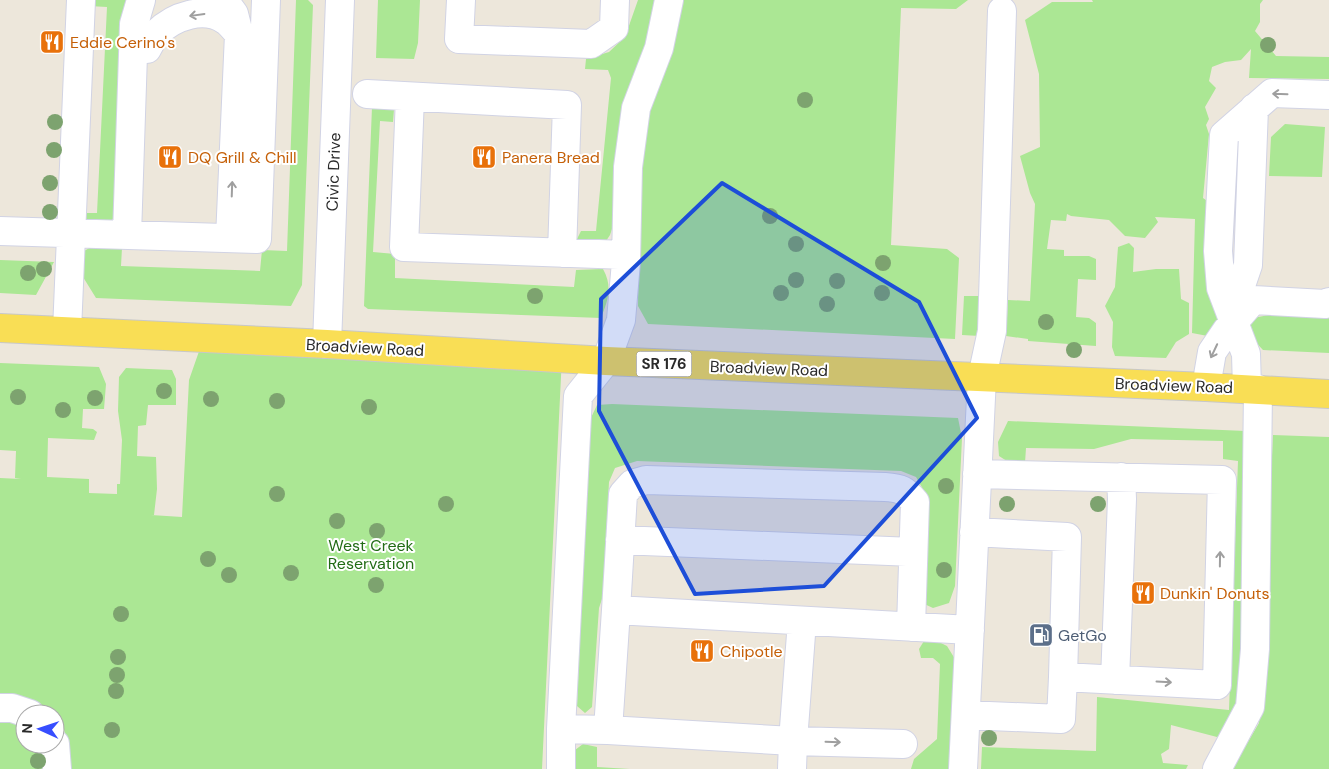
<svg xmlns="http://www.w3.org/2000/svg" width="1329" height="769" font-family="'DM Sans',sans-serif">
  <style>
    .green { fill: #abe794 }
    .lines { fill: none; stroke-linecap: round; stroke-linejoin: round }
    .minor-casing { stroke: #d1d3e4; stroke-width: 30 }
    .major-casing { stroke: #c8c8c8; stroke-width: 30 }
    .minor { stroke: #fff; stroke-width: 28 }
    .major { stroke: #f9de55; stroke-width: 28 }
    .tree { fill: #7da36f }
    .oneway { stroke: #9f9f9f }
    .marked { fill: #1d4ed8; fill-opacity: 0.2; stroke: #1d4ed8; stroke-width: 4; stroke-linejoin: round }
    .labels { text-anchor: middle; stroke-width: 4; stroke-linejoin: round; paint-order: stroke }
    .shield { fill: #fff; stroke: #6a6a6a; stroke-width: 1 }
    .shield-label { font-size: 15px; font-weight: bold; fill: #2a2a2a }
    .food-label { font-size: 16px; fill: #c56008; stroke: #fff; text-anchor: start }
    .street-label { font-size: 16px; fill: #2a2a2a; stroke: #fff }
    .park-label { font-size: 16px; fill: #226c16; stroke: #fff }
    .service-label { font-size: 16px; fill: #4e5e75; stroke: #fff; text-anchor: start }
  </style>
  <rect width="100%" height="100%" fill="#ede7db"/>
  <path class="green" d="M90 0H133L123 221 78 219V213H97L107 7 89 6Z
    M296 0H308L313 5 302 285 291 306 96 298 83 277 84 251 93 246 122 248 121 266 260 271 262 250 287 251Z
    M378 0H420L418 43 414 59 376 58Z
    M638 0H655L653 20 633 82 614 223 610 235 604 244 583 243 577 239 581 231H596L611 78 608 70 585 69 586 59 609 52 625 37Z
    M678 0H968L956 9 901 8 891 245 947 249 959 258 955 339 648 324 638 306 640 185 644 120Z
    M1092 0H1263L1260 4V22L1255 31 1276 56 1329 57V79L1249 78 1251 49 1241 60 1225 62 1212 67 1209 81 1216 88 1205 107 1209 119 1206 125 1209 134 1203 198 1213 205 1217 319 1213 337 1192 333 1195 219 1155 217 1158 222 1145 238 1125 236 1109 220 1071 216 1067 214 1066 221 1051 220 1047 249 1064 250V256H1089L1096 259V280L1078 279 1076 317 1089 318 1096 323V346L1028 341V339L1006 336 1008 300 1030 301 1035 204 1030 193 1020 156 1040 147 1039 74 1025 20 1052 2H1093Z
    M372 107 394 109 393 122 380 121 373 252 395 254V278L574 287 576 270 603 269C613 287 608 300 601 318L368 309 364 306Z
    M1285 124 1325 127 1322 177 1269 176 1271 137Z
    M1129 243 1134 248 1133 272 1156 269H1179L1181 299 1189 303V334L1176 342 1166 358 1115 356 1112 347 1113 322 1105 306 1115 287 1118 247Z
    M0 260 54 262 36 295 0 293Z
    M964 296H981L980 336 962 335Z
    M1269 315 1329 317V353L1263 350 1246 332 1253 318Z
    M204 337 562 356 542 769H70C69 746 67 720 46 707 41 704 9 704 0 703V478L21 479 15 478 16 451 0 450V363L99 367 106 384 104 409H83L82 428 93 429 97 432 94 440 48 438 47 477 89 479V493L117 494V484H120L122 440 118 411 119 377 126 368 172 370 176 379V405H148L146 425 138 426 137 456 156 457 157 489 154 515H151L182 517 189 380Z
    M612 404 958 418 962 438 955 586 949 603 933 608 920 602 924 491 916 477 901 471 637 461 615 468 609 482 603 596 599 608 592 707 585 713 577 706 589 422 597 405Z
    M1008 421 1246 431 1249 435 1240 696 1224 735 1217 737 1171 725 1169 749 1161 754 1163 763 1188 765 1186 769H981L982 747 1096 751 1097 697 1229 710 1238 461 1223 459V441L1131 439 1094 449 1026 448 1025 463 1013 465 999 456 998 442Z
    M1273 435 1329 437V769H1232L1259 723Z
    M935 640 947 646 955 659 952 769H911L914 759 937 739 940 664 933 658H921L919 649 924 641Z
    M0 723H17L25 727V744H41L43 748 42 769H0Z
    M583 744 597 747V767L630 769H575L574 766 575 750Z"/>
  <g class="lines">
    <defs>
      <path id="minor" d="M224 0 234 14 239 34 230 238
        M461 0 459 39 591 44 614 28 615 0
        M147 49C150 44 153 37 157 33 174 16 204 6 225 20 230 23 234 29 239 34
        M367 94 567 105 562 253
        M410 97 404 247 626 255
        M0 231 257 239 266 0
        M127 235 134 24 141 0
        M1232 312 1248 265 1254 108
        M67 331 81 0
        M327 344 340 0
        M1206 387 1212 352 1227 330 1253 300 1325 304 1329 302
        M1247 388 1246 354 1221 288 1218 251 1224 135 1272 93 1329 95
        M974 532 1067 537 1063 677
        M620 540 913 552
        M616 610 623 494 632 484 646 480 885 487C901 488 905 490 915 502L911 627
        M1115 680 1122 499 1121 477
        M0 708H12L30 714
        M966 715 1061 719 1063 677 1217 685 1222 480 977 474
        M561 729 608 730 616 610 970 630
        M608 730 793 741 802 621
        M55 744 57 769
        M561 769V729L578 396 606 361 621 320 626 262 628 167 636 108 659 48 669 0
        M792 769 793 741 903 744
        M963 769 982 377 992 331 1002 11
        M1217 769 1250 707 1255 649 1258 389"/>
      <path id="major" d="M0 328 327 344 606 361 1206 387 1329 394"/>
    </defs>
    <use href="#minor" class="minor-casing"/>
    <use href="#major" class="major-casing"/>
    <use href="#minor" class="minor"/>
    <use href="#major" class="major"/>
  </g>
  <g class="tree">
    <circle cx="1268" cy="45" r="8"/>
    <circle cx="805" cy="100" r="8"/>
    <circle cx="55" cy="122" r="8"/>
    <circle cx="54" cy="150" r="8"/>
    <circle cx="50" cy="183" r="8"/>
    <circle cx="50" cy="212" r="8"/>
    <circle cx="770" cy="216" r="8"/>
    <circle cx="796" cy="244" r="8"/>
    <circle cx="883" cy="263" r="8"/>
    <circle cx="44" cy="269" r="8"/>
    <circle cx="28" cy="273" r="8"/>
    <circle cx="796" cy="280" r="8"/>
    <circle cx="837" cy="281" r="8"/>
    <circle cx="781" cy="293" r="8"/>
    <circle cx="882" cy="293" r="8"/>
    <circle cx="535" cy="296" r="8"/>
    <circle cx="827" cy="304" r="8"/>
    <circle cx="1046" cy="322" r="8"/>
    <circle cx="1074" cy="350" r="8"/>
    <circle cx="164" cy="391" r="8"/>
    <circle cx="18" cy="397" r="8"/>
    <circle cx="95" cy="398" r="8"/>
    <circle cx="211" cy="399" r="8"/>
    <circle cx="277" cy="401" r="8"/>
    <circle cx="369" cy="407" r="8"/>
    <circle cx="63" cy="410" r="8"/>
    <circle cx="946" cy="486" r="8"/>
    <circle cx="277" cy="494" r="8"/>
    <circle cx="446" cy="504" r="8"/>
    <circle cx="1007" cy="504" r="8"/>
    <circle cx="1098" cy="504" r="8"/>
    <circle cx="337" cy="521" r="8"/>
    <circle cx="377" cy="531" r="8"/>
    <circle cx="208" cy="559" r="8"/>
    <circle cx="944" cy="570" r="8"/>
    <circle cx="291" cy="573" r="8"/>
    <circle cx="229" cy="575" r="8"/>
    <circle cx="376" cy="585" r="8"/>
    <circle cx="121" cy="614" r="8"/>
    <circle cx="118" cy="657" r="8"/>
    <circle cx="117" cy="675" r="8"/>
    <circle cx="116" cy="691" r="8"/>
    <circle cx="112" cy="730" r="8"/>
    <circle cx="989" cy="738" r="8"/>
    <circle cx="38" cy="761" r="8"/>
  </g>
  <defs><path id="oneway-shaft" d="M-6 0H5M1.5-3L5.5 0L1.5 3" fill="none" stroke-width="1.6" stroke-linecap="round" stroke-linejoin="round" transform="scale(1.25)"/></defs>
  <g class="oneway">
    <use href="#oneway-shaft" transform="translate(197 15) rotate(172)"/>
    <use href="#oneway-shaft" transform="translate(1280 94) rotate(-178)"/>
    <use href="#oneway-shaft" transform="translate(232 189) rotate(-88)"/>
    <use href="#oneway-shaft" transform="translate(1214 351) rotate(115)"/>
    <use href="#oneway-shaft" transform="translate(1220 559) rotate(-89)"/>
    <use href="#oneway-shaft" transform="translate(1164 682) rotate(3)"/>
    <use href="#oneway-shaft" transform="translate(833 742) rotate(2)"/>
  </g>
  <path class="marked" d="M722 183 919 302 977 418 824 586 695 594 599 411 601 299Z"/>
  <defs>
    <symbol id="restaurant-square" viewBox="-11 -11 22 22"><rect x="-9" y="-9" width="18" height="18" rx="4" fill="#e8710a" stroke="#fff"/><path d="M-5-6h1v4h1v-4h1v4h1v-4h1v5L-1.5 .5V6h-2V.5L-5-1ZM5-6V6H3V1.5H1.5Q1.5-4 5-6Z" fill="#fff"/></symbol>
    <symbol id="fuel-square" viewBox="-11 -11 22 22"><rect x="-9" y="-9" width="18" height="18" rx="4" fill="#5c6f8a" stroke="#fff"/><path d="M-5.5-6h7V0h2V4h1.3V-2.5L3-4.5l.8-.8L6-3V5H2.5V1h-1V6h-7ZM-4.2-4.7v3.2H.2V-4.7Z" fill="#fff"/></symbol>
  </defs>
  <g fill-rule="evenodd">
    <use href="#restaurant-square" x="38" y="28" width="28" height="28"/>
    <use href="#restaurant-square" x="156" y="143" width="28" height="28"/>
    <use href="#restaurant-square" x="470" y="143" width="28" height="28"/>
    <use href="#restaurant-square" x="1129" y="579" width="28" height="28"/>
    <use href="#fuel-square" x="1027" y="621" width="28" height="28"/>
    <use href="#restaurant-square" x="688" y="637" width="28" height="28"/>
  </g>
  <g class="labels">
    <rect class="shield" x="636.5" y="351.5" width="55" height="25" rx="4"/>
    <g class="shield-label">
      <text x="664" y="369">SR 176</text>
    </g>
    <g class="food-label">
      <text x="70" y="48">Eddie Cerino's</text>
      <text x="188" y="163">DQ Grill &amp; Chill</text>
      <text x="502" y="163">Panera Bread</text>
      <text x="1160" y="599">Dunkin' Donuts</text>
      <text x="720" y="657">Chipotle</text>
    </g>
    <g class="street-label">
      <text transform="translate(333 172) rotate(-88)" y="6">Civic Drive</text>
      <text transform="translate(365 347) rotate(3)" y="6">Broadview Road</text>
      <text transform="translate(769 368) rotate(2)" y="6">Broadview Road</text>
      <text transform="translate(1174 385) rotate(2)" y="6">Broadview Road</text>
    </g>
    <g class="park-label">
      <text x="371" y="551">West Creek<tspan x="371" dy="18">Reservation</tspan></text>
    </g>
    <g class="service-label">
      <text x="1058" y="641">GetGo</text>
    </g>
  </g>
  <g transform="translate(40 729) rotate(273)"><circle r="24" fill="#ffffff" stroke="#aaaaaa"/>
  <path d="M0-4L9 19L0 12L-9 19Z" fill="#374eff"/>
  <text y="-8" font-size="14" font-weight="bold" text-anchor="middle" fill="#2a2a2a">N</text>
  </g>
</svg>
